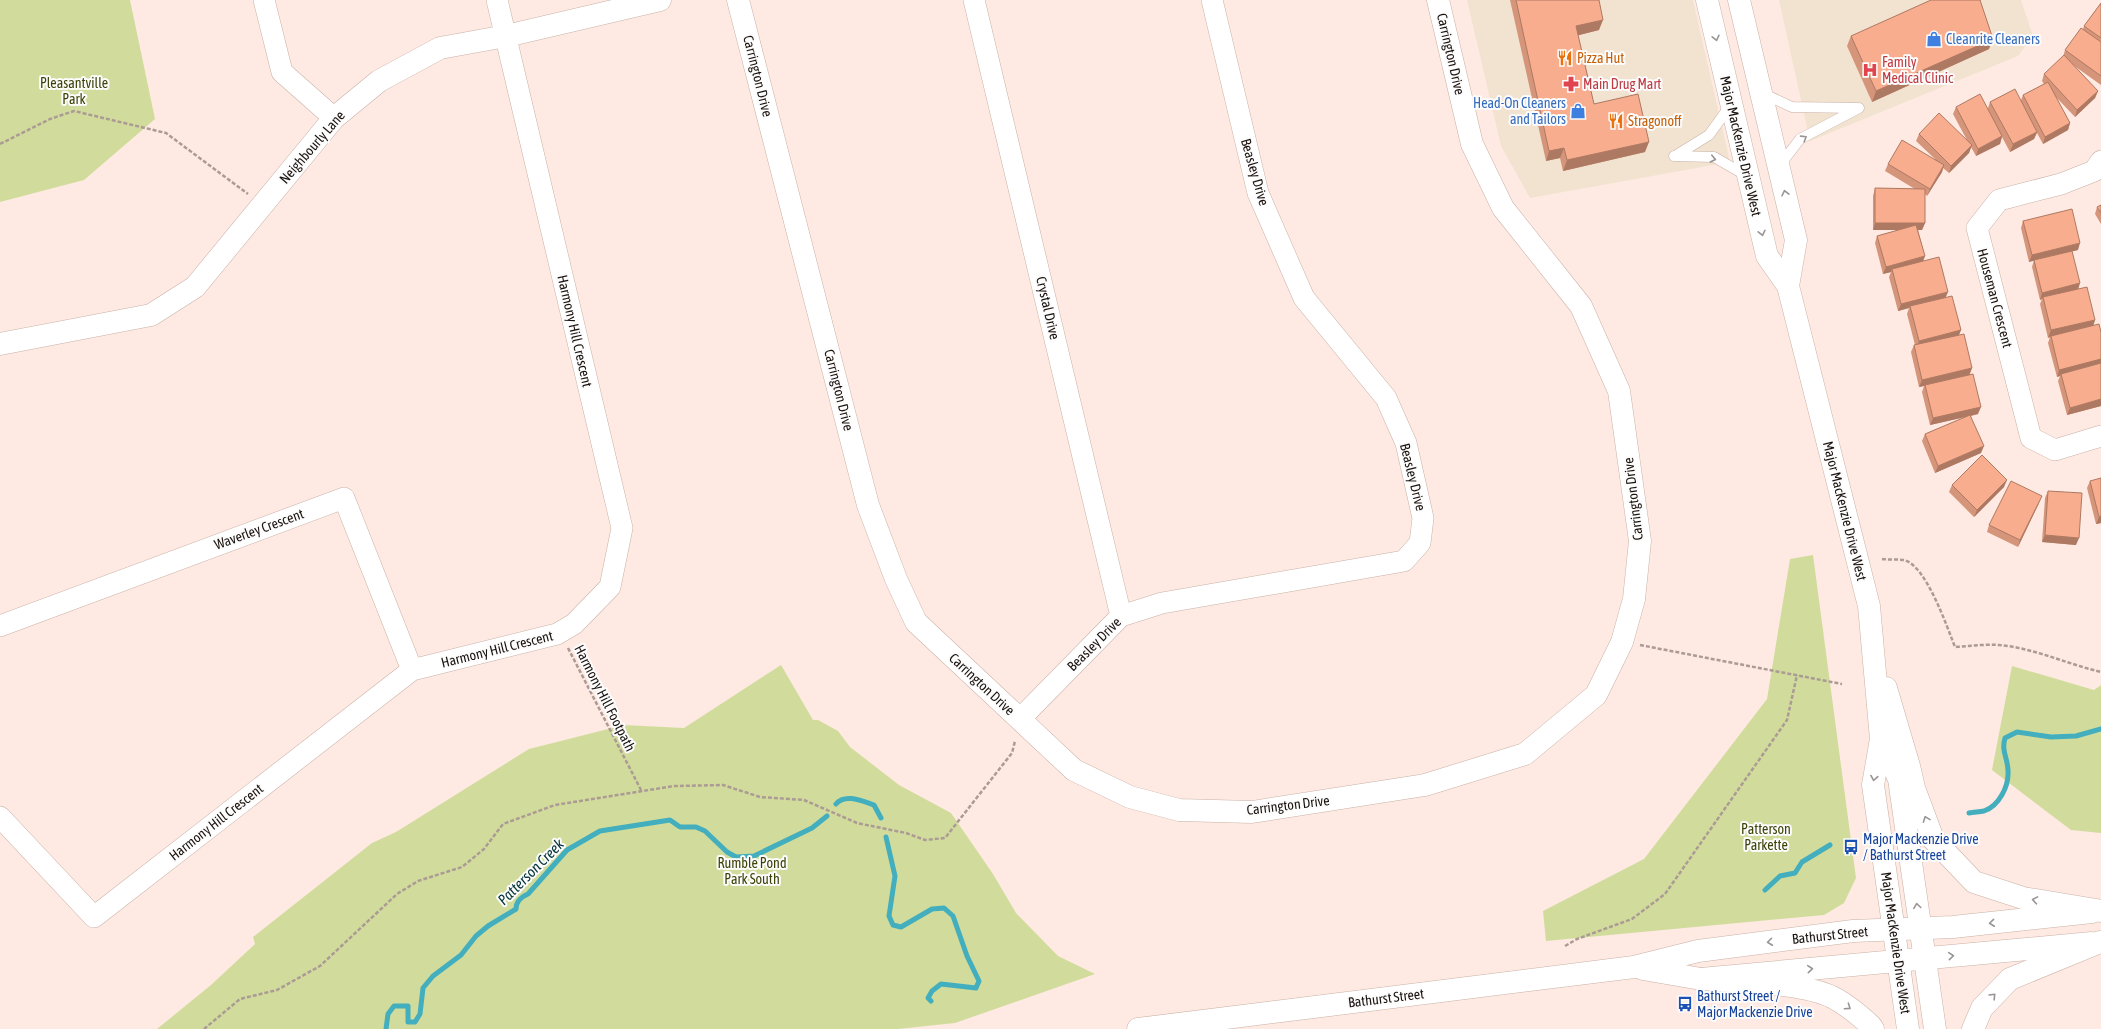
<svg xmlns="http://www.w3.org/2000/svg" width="2101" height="1029" font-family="'Asap Condensed',sans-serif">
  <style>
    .commercial { fill: #f1e3d0 }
    .green { fill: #d1dc9c }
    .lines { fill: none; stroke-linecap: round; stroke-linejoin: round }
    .stream { stroke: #43aebd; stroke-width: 5 }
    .lane-casing { stroke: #c9b1a7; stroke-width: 11 }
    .street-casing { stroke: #c9b1a7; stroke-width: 22 }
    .secondary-casing { stroke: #c9b1a7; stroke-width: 23 }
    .primary-casing { stroke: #c9b1a7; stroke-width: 23 }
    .path { stroke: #ab9b94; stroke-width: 2.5; stroke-dasharray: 4 2; stroke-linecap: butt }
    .lane { stroke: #fff; stroke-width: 10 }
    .street { stroke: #fff; stroke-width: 21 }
    .secondary { stroke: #fff; stroke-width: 22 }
    .primary { stroke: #fff; stroke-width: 22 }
    .wall { fill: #d5957a }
    .shaded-wall { fill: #ae7963 }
    .building { fill: #f8ad8e; stroke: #ae7963 }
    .oneway { stroke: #989493 }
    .labels { text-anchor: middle; stroke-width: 4; stroke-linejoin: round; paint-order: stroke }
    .shop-label { font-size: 14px; fill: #366cbe; stroke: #fcfcfc; text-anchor: start }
    .street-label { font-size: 14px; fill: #1a120e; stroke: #fcfcfc }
    .food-label { font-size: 14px; fill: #c56008; stroke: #fcfcfc; text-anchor: start }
    .health-label { font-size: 14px; fill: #be3a42; stroke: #fcfcfc; text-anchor: start }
    .park-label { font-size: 14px; fill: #3c4207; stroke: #fcfcfc }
    .transit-label { font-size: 14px; fill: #164399; stroke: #fcfcfc; text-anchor: start }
    .water-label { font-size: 15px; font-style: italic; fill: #003238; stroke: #fcfcfc }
  </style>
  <rect width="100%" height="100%" fill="#feeae2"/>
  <path class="commercial" d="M1467 0H1693L1730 162 1530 198 1501 146Z
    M1779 0H2021L2033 36 2018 56 1810 141Z"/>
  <path class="green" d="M0 0H130L155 119 84 180 0 202Z
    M1813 555 1856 878 1844 903 1824 915 1546 941 1543 911 1644 859 1767 699 1790 559Z
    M781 665 813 720H818L838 731 850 747 899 785 951 813 993 874 1016 913 1058 956 1095 974 955 1023 898 1029H157L211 985 255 944 253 937 372 843 396 832 529 749 624 725 684 728Z
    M2012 666 2094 690 2101 685V833L2071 830 1992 770Z"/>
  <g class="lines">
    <path class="stream" d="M836 804C845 793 862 801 874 805L881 818
      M1969 813C1974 812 1979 812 1984 811 1999 806 2009 786 2008 771 2008 758 2001 752 2005 738L2017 732 2051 737 2076 736 2101 729
      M886 837 895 876 889 916 893 925 901 927 932 909 944 908 953 916 967 956 979 981 976 988 941 984 932 991 928 998 931 1001
      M1765 890 1780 876 1795 873 1802 862 1830 845
      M386 1029 388 1014 394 1006H408V1022H415L420 1014 423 988 433 976 461 955 476 936 488 926 516 909C516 901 521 897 528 894L567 850 600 831 670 820 680 827H696L705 831 727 852 736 857 754 856 812 828 827 816"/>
    <defs>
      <path id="lane" d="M1762 93 1792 107 1857 108
        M1674 156 1714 157 1747 176
        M1675 156 1709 135 1730 106
        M1780 165 1800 139 1859 108"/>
      <path id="street" d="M264 0 282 72 334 118
        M974 0 1121 616
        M2101 161 2094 171 2061 184 1999 200 1977 228 2031 438 2055 450 2101 436
        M0 626 344 498 412 670
        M1020 719 1121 616 1162 603 1404 561 1420 543 1423 518 1406 443 1386 398 1304 298 1258 193 1212 0
        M0 817 94 917 412 670 557 634 574 624 610 587 622 528 497 0"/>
      <path id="secondary" d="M738 0 868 505 896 579 916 622 1074 770 1130 797 1179 810 1252 812 1425 785 1525 754 1596 695 1622 642 1634 599 1640 541 1619 391 1581 306 1503 208 1472 144 1438 0
        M0 344 151 315 195 287 334 118 379 81 440 48 506 36 660 0
        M1643 969 1701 979 2092 943
        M1138 1029 1634 967 1698 951 1853 931 1953 927 2092 912"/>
      <path id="primary" d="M1707 0 1767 256 1788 286 1869 606 1881 739 1873 785 1908 1029
        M1739 0 1796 240 1788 286
        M1886 688 1909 766 1914 788 1933 839 1974 882 2023 898 2101 911
        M1881 739 1899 779 1935 1029
        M1701 979C1739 982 1797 982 1830 996 1845 1003 1858 1014 1870 1025L1873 1029
        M1973 1029 1982 1008 2010 979 2100 942"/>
    </defs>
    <use href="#lane" class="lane-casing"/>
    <use href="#street" class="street-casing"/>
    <use href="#secondary" class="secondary-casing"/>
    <use href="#primary" class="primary-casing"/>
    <path class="path" d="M0 144 50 119 74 111 166 133 248 194
      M1882 559C1889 560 1897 559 1904 560 1926 565 1947 627 1955 647 1970 646 1985 644 1999 645 2034 648 2067 664 2101 672
      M1640 645 1842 684
      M568 648 641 790
      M1565 946 1577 939 1632 919 1665 894 1787 720 1797 675
      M204 1029 240 999 277 990 320 966 397 894 418 881 462 867 484 849 503 824 555 805 674 786 723 785 760 797 804 800 857 823 906 833 925 840 945 838 1012 753 1015 741"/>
    <use href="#lane" class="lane"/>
    <use href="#street" class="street"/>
    <use href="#secondary" class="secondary"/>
    <use href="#primary" class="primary"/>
  </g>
  <path class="wall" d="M1510 0H1599V30L1578 35 1594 104 1645 152 1563 171 1560 158 1546 161Z
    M1981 0 1980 2 1989 49 1872 102 1847 46 1851 36Z
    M2101 3V85L2073 65 2098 91 2095 98 2075 117 2056 97 2070 123 2068 130 2043 144 2037 133 2034 139 2010 152 2002 137 2000 144 1976 156 1971 147 1969 153 1949 173 1943 168 1942 172 1927 196 1925 194V223L1922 230H1918L1925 256 1923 262 1946 298 1961 330 1959 335 1972 368 1970 374 1978 414 1971 416 1981 453 1935 473 1922 441 1925 434 1966 417 1930 425 1922 392 1924 386 1919 387 1911 352 1914 345H1915L1907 314 1909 308 1898 311 1889 277 1891 272 1883 274 1875 243 1877 236 1898 230H1873V196L1875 188 1915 189 1885 171 1888 164 1935 159 1916 141 1919 134 1968 142 1953 114 1956 107 1988 108 1990 102 2021 100 2023 95 2044 84 2042 81 2044 74 2063 57 2065 50 2083 29 2084 26Z
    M2101 205V224L2095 214 2097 207Z
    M2023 221 2078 250 2072 251 2078 289 2095 320 2093 325 2101 332V406L2067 415 2058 381 2060 376 2057 377 2048 343 2050 337 2048 338 2040 304 2042 299 2040 300 2032 267 2034 260 2029 262 2021 228Z
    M2101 478V523L2096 524 2087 488 2090 481Z
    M1952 485 2004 487 1974 517 1949 492Z
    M2048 491 2076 545 2042 542 2045 498Z
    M2039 503 2018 547 1987 532 1989 525Z"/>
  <path class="shaded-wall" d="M1603 20 1599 30 1572 37 1576 26Z
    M1993 39 1989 49 1872 102 1876 91Z
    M2098 91 2095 98 2075 117 2077 110Z
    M2070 123 2068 130 2043 144 2045 137Z
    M2037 132 2034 139 2010 152 2013 144Z
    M2002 136 2000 144 1976 156 1978 149Z
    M1649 142 1645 152 1563 171 1567 160Z
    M1972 145 1969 153 1949 173 1951 166Z
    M1564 148 1560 158 1546 161 1549 151Z
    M1944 165 1942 172 1927 196 1930 189Z
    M1875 223H1925L1922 230H1873Z
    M2080 243 2078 250 2029 262 2032 255Z
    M1925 256 1922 263 1892 269 1891 272 1883 274 1886 267Z
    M2080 283 2078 290 2043 297 2042 299 2040 300 2042 293Z
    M1948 292 1945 299 1910 306 1909 308 1898 311 1901 304Z
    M2095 320 2093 327 2051 336 2050 337 2048 338 2051 330Z
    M1961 330 1958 337 1916 348 1919 341Z
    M2101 359V366L2061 374 2060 376 2057 377 2059 370Z
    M1972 368 1969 375 1925 385 1924 386 1919 387 1922 380Z
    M2101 399V406L2067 415 2070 408Z
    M1981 407 1978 414 1930 425 1933 418Z
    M1984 446 1981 453 1935 473 1938 466Z
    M2007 480 2004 487 1974 517 1977 510Z
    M2042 496 2039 503 2018 547 2020 540Z
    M2101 516V523L2096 524 2099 517Z
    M2045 535 2079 538 2076 545 2042 542Z"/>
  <path class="building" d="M1516 0H1599L1603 20 1576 26 1594 104 1638 94 1649 142 1567 160 1564 148 1549 151Z
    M1931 0H1980L1993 39 1876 91 1851 36Z
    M2101 3V38L2084 26Z
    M2081 28 2101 42V76L2065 50Z
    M2064 55 2098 91 2077 110 2044 74Z
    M2048 82 2070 123 2045 137 2023 95Z
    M2015 89 2037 132 2013 144 1990 102Z
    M1980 94 2002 136 1978 149 1956 107Z
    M1939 113 1972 145 1951 166 1919 134Z
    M1902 140 1944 165 1930 189 1888 164Z
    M1875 188 1925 189V223H1875Z
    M2101 205V213L2097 207Z
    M2072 209 2080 243 2032 255 2023 221Z
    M1916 225 1925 256 1886 267 1877 236Z
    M2072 251 2080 283 2042 293 2034 260Z
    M1939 257 1948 292 1901 304 1892 269Z
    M2087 287 2095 320 2051 330 2043 297Z
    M1952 296 1961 330 1919 341 1910 306Z
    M2099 324 2101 332V359L2059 370 2051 336Z
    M1964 334 1972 368 1922 380 1914 345Z
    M2101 363V399L2070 408 2061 374Z
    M1973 374 1981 407 1933 418 1925 385Z
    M1970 415 1984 446 1938 466 1925 434Z
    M1982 455 2007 480 1977 510 1952 485Z
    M2101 478V516L2099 517 2090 481Z
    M2011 481 2042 496 2020 540 1989 525Z
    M2048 491 2082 493 2079 538 2045 535Z"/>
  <defs><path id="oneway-chevron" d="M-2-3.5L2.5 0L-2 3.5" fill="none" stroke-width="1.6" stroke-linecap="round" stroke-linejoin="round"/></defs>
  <g class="oneway">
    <use href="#oneway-chevron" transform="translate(1716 38) rotate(77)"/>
    <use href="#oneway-chevron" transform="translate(1804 138) rotate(-32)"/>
    <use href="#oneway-chevron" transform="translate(1713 159) rotate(13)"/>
    <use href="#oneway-chevron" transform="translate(1785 193) rotate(-103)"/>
    <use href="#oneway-chevron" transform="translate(1762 233) rotate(77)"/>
    <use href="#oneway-chevron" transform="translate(1874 778) rotate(99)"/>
    <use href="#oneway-chevron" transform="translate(1926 819) rotate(-111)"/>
    <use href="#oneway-chevron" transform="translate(2035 900) rotate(-170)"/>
    <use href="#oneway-chevron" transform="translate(1917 906) rotate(-98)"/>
    <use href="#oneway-chevron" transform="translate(1992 923) rotate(174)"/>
    <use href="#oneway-chevron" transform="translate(1770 942) rotate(173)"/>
    <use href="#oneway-chevron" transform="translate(1951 956) rotate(-5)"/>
    <use href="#oneway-chevron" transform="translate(1810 969) rotate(-5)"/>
    <use href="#oneway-chevron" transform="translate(1993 996) rotate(-46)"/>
    <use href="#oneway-chevron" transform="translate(1848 1007) rotate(34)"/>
  </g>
  <defs>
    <symbol id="shop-bare" viewBox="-9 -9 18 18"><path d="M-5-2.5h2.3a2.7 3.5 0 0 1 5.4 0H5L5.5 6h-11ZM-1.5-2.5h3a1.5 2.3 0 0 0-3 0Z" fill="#3f7fe0" stroke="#fcfcfc" stroke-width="2.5" paint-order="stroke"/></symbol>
    <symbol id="restaurant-bare" viewBox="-9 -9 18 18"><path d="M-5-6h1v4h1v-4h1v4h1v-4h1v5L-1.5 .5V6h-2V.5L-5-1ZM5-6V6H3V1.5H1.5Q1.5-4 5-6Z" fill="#e8710a" stroke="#fcfcfc" stroke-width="2.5" paint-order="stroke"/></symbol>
    <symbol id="hospital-bare" viewBox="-9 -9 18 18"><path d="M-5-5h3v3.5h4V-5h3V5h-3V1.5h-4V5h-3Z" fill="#e0444e" stroke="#fcfcfc" stroke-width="2.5" paint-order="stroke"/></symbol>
    <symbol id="pharmacy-bare" viewBox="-9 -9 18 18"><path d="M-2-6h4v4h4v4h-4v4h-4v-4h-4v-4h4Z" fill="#e0444e" stroke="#fcfcfc" stroke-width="2.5" paint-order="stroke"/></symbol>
    <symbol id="bus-bare" viewBox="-9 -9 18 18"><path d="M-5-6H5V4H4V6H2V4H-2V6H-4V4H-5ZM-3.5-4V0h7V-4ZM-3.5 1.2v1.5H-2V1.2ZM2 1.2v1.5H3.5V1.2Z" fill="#1a4fb4" stroke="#fcfcfc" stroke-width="2.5" paint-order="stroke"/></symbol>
  </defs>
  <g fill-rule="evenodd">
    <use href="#shop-bare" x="1923" y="28" width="22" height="22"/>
    <use href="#restaurant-bare" x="1554" y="47" width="22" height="22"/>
    <use href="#hospital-bare" x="1859" y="59" width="22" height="22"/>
    <use href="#pharmacy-bare" x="1560" y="73" width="22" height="22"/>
    <use href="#shop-bare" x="1567" y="100" width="22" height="22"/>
    <use href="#restaurant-bare" x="1605" y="110" width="22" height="22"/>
    <use href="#bus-bare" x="1840" y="836" width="22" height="22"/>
    <use href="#bus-bare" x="1674" y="993" width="22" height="22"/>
  </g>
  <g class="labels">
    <g class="shop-label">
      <text x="1946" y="44">Cleanrite Cleaners</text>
      <text x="1566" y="108" text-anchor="end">Head-On Cleaners<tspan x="1566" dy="16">and Tailors</tspan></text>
    </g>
    <g class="street-label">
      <text transform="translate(1451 54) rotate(77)" y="5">Carrington Drive</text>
      <text transform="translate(758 76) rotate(76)" y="5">Carrington Drive</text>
      <text transform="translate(1741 146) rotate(77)" y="5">Major MacKenzie Drive West</text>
      <text transform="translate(312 147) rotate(-49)" y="5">Neighbourly Lane</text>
      <text transform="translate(1255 172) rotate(74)" y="5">Beasley Drive</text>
      <text transform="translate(1995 298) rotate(75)" y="5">Houseman Crescent</text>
      <text transform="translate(1048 308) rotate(77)" y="5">Crystal Drive</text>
      <text transform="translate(575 331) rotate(77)" y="5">Harmony Hill Crescent</text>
      <text transform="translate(839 390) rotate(76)" y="5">Carrington Drive</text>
      <text transform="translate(1413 477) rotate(76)" y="5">Beasley Drive</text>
      <text transform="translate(1633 499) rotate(-97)" y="5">Carrington Drive</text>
      <text transform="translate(1845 511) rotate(76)" y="5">Major MacKenzie Drive West</text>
      <text transform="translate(259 529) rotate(-20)" y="5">Waverley Crescent</text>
      <text transform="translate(1094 644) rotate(-45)" y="5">Beasley Drive</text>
      <text transform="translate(497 649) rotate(-14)" y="5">Harmony Hill Crescent</text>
      <text transform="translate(982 684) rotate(43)" y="5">Carrington Drive</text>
      <text transform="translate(605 698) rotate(63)" y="5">Harmony Hill Footpath</text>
      <text transform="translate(1288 805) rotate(-7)" y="5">Carrington Drive</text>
      <text transform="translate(216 822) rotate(-38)" y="5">Harmony Hill Crescent</text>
      <text transform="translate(1830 935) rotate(-6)" y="5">Bathurst Street</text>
      <text transform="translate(1896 943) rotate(82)" y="5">Major MacKenzie Drive West</text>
      <text transform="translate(1386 998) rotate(-7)" y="5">Bathurst Street</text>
    </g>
    <g class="food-label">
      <text x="1577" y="63">Pizza Hut</text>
      <text x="1628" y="126">Stragonoff</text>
    </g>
    <g class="health-label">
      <text x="1882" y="67">Family<tspan x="1882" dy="16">Medical Clinic</tspan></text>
      <text x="1583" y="89">Main Drug Mart</text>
    </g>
    <g class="park-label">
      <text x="74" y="88">Pleasantville<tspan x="74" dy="16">Park</tspan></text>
      <text x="1766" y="834">Patterson<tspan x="1766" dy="16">Parkette</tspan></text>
      <text x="752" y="868">Rumble Pond<tspan x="752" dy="16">Park South</tspan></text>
    </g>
    <g class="transit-label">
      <text x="1863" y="844">Major Mackenzie Drive<tspan x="1863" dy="16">/ Bathurst Street</tspan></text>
      <text x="1697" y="1001">Bathurst Street /<tspan x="1697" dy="16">Major Mackenzie Drive</tspan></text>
    </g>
    <g class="water-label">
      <text transform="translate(531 872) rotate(-45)" y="5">Patterson Creek</text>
    </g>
  </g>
</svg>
